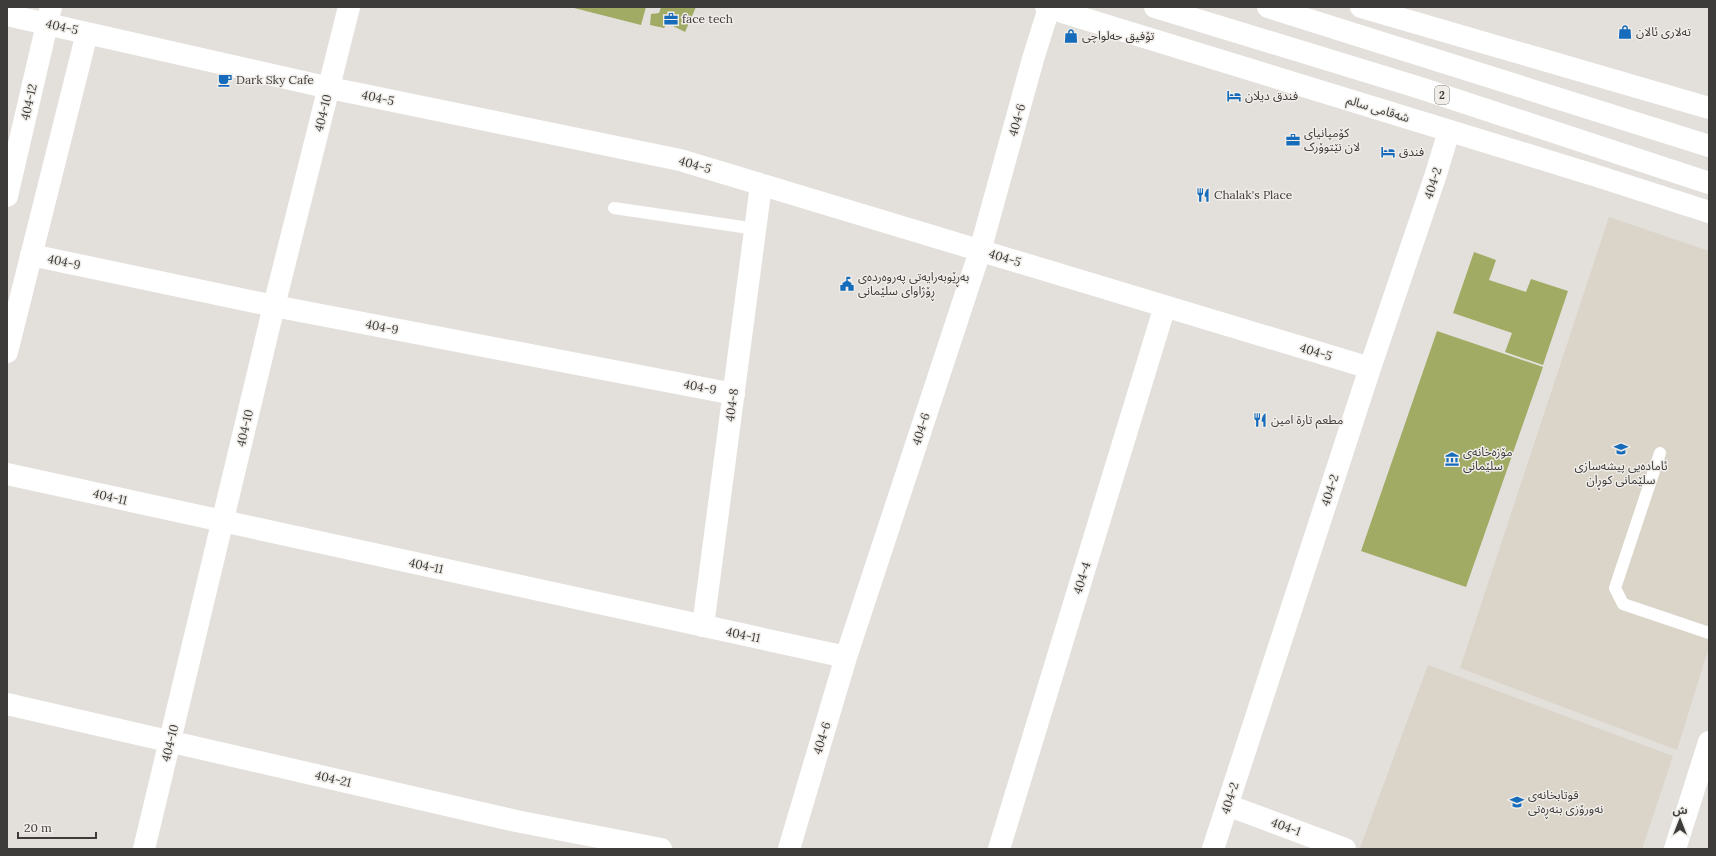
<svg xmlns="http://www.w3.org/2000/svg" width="1716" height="856" font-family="Lora,'Noto Sans Arabic',serif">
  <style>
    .built { fill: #dad4c9 }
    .building { fill: #a1ab64 }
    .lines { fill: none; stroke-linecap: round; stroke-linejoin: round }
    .service { stroke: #fff; stroke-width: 12 }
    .minor { stroke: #fff; stroke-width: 22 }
    .primary { stroke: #fff; stroke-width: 22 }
    .labels { text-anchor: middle; stroke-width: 3; stroke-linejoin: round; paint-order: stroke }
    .shield { fill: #f0ede9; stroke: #73716f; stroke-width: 1 }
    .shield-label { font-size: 11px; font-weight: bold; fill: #3d3c3b }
    .poi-label { font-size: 12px; fill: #3d3c3b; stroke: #f0ede9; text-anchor: start }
    .street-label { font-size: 12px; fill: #3d3c3b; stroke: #f0ede9 }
  </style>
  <rect width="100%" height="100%" fill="#e3e0dc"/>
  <path class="built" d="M1609 217 1709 251V647L1677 750 1460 668Z
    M1428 665 1673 756 1642 849 1360 848Z"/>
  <path class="building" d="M570 7H646L641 25Z
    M661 7H696L685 32 667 23 664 28 650 25 651 14 659 13Z
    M1474 252 1496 260 1489 280 1526 292 1531 279 1568 291 1543 365 1505 352 1512 333 1453 313Z
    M1437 331 1543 367 1466 587 1361 551Z"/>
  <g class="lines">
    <path class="service" d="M614 208 756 229
      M1660 453 1615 588 1623 604 1709 633"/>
    <path class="minor" d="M7 15 330 88 680 160 1370 368
      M7 196 51 7
      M31 255 274 306 734 394
      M7 352 87 33
      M7 474 846 657
      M703 626 761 185
      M7 704 516 821 661 849
      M1227 805 1345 849
      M144 849 274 306 349 7
      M789 849 846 657 980 251 1033 59 1049 8
      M999 849 1165 306
      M1213 849 1370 368 1435 177 1449 131
      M1675 849 1709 742"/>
    <path class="primary" d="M1046 7 1597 176 1709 212
      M1155 7 1417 87 1709 183
      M1268 7 1709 146
      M1361 7 1709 108"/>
  </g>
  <defs>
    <symbol id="office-bare" viewBox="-9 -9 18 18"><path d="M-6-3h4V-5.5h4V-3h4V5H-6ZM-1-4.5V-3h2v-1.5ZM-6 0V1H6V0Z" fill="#166cba" stroke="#f0ede9" stroke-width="2.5" paint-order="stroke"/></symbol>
    <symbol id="shop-bare" viewBox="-9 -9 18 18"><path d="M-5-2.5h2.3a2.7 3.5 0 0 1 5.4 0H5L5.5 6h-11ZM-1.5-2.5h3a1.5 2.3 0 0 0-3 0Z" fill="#166cba" stroke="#f0ede9" stroke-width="2.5" paint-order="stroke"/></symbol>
    <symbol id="cafe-bare" viewBox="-9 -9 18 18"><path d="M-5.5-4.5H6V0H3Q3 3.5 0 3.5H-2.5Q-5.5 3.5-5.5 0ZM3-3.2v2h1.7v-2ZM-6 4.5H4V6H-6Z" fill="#166cba" stroke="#f0ede9" stroke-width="2.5" paint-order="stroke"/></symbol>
    <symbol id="hotel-bare" viewBox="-9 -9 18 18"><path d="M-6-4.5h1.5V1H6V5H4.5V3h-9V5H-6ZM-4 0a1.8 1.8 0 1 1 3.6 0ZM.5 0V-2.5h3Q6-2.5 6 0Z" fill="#166cba" stroke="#f0ede9" stroke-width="2.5" paint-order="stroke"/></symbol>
    <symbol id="restaurant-bare" viewBox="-9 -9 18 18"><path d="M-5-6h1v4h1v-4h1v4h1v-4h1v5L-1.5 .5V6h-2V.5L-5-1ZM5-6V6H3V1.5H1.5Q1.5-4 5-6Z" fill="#166cba" stroke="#f0ede9" stroke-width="2.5" paint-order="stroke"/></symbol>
    <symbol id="civic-bare" viewBox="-9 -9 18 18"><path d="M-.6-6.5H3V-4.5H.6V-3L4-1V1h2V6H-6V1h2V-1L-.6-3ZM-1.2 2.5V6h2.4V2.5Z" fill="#166cba" stroke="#f0ede9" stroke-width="2.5" paint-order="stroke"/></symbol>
    <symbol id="school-bare" viewBox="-9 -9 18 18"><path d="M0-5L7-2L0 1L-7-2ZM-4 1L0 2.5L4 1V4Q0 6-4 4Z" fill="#166cba" stroke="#f0ede9" stroke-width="2.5" paint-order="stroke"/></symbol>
    <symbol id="museum-bare" viewBox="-9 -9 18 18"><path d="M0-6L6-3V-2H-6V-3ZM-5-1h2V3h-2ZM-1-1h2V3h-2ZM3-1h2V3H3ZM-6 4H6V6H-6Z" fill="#166cba" stroke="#f0ede9" stroke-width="2.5" paint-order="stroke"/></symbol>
  </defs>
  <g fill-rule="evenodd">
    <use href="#office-bare" x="661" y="9" width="20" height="20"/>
    <use href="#shop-bare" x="1615" y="22" width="20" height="20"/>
    <use href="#shop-bare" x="1061" y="26" width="20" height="20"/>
    <use href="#cafe-bare" x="215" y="70" width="20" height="20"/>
    <use href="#hotel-bare" x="1224" y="86" width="20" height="20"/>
    <use href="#office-bare" x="1283" y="130" width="20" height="20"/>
    <use href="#hotel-bare" x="1378" y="142" width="20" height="20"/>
    <use href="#restaurant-bare" x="1193" y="185" width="20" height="20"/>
    <use href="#civic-bare" x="837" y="274" width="20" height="20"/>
    <use href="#restaurant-bare" x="1250" y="410" width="20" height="20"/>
    <use href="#school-bare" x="1611" y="439" width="20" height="20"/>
    <use href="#museum-bare" x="1442" y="449" width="20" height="20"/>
    <use href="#school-bare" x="1507" y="792" width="20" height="20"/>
  </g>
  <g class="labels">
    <rect class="shield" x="1435" y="86" width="14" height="18" rx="3"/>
    <g class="shield-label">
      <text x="1442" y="99">2</text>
    </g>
    <g class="poi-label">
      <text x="682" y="23">face tech</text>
      <text x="1636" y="36">تەلاری ئالان</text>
      <text x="1082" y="40">تۆفیق حەلواچی</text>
      <text x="236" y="84">Dark Sky Cafe</text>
      <text x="1245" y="100">فندق ديلان</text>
      <text x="1304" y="137">کۆمپانیای<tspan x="1304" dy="14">لان نێتوۆرک</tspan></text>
      <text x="1399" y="156">فندق</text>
      <text x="1214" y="199">Chalak's Place</text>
      <text x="858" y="281">بەڕێوبەرایەتی پەروەردەی<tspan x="858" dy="14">ڕۆژاوای سلێمانی</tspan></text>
      <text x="1271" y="424">مطعم تارة امين</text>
      <text x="1463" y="456">مۆزەخانەی<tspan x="1463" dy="14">سلێمانی</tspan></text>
      <text x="1621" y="470" text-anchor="middle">ئامادەیی پیشەسازی<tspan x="1621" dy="14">سلێمانی کوڕان</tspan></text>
      <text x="1528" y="799">قوتابخانەی<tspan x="1528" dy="14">نەورۆزی بنەڕەتی</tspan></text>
    </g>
    <g class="street-label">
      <text transform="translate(62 27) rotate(13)" y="4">404-5</text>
      <text transform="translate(378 98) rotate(12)" y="4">404-5</text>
      <text transform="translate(29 102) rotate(-77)" y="4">404-12</text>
      <text transform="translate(1378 109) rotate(17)" y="4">شەقامی سالم</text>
      <text transform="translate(323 113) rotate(-76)" y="4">404-10</text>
      <text transform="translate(1017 120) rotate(-75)" y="4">404-6</text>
      <text transform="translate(695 165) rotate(16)" y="4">404-5</text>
      <text transform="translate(1433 183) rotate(-72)" y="4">404-2</text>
      <text transform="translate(1005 258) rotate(17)" y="4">404-5</text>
      <text transform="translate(64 262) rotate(12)" y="4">404-9</text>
      <text transform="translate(382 327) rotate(11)" y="4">404-9</text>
      <text transform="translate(1316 352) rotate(17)" y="4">404-5</text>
      <text transform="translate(700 387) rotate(11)" y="4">404-9</text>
      <text transform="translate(732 405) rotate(-82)" y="4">404-8</text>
      <text transform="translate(245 428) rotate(-77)" y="4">404-10</text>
      <text transform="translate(921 429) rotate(-72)" y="4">404-6</text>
      <text transform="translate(1330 490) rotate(-72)" y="4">404-2</text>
      <text transform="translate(110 497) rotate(13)" y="4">404-11</text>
      <text transform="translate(426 566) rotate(12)" y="4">404-11</text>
      <text transform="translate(1082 578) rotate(-73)" y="4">404-4</text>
      <text transform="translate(743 635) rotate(12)" y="4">404-11</text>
      <text transform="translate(822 738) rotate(-73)" y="4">404-6</text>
      <text transform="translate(170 743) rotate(-76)" y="4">404-10</text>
      <text transform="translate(333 779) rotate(13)" y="4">404-21</text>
      <text transform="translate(1230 798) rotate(-72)" y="4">404-2</text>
      <text transform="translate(1286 827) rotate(20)" y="4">404-1</text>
    </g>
  </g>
  <rect width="1716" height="856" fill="none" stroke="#3d3c3b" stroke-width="16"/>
  <g transform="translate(1680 820)" stroke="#f0ede9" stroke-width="3" paint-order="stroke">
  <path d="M0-3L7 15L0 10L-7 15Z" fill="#3d3c3b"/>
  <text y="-6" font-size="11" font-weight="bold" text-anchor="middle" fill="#3d3c3b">ش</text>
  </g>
  <path d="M18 832v6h78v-6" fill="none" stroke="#3d3c3b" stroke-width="2"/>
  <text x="24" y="832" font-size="12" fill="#3d3c3b" stroke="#f0ede9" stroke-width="3" paint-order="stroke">20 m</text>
</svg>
